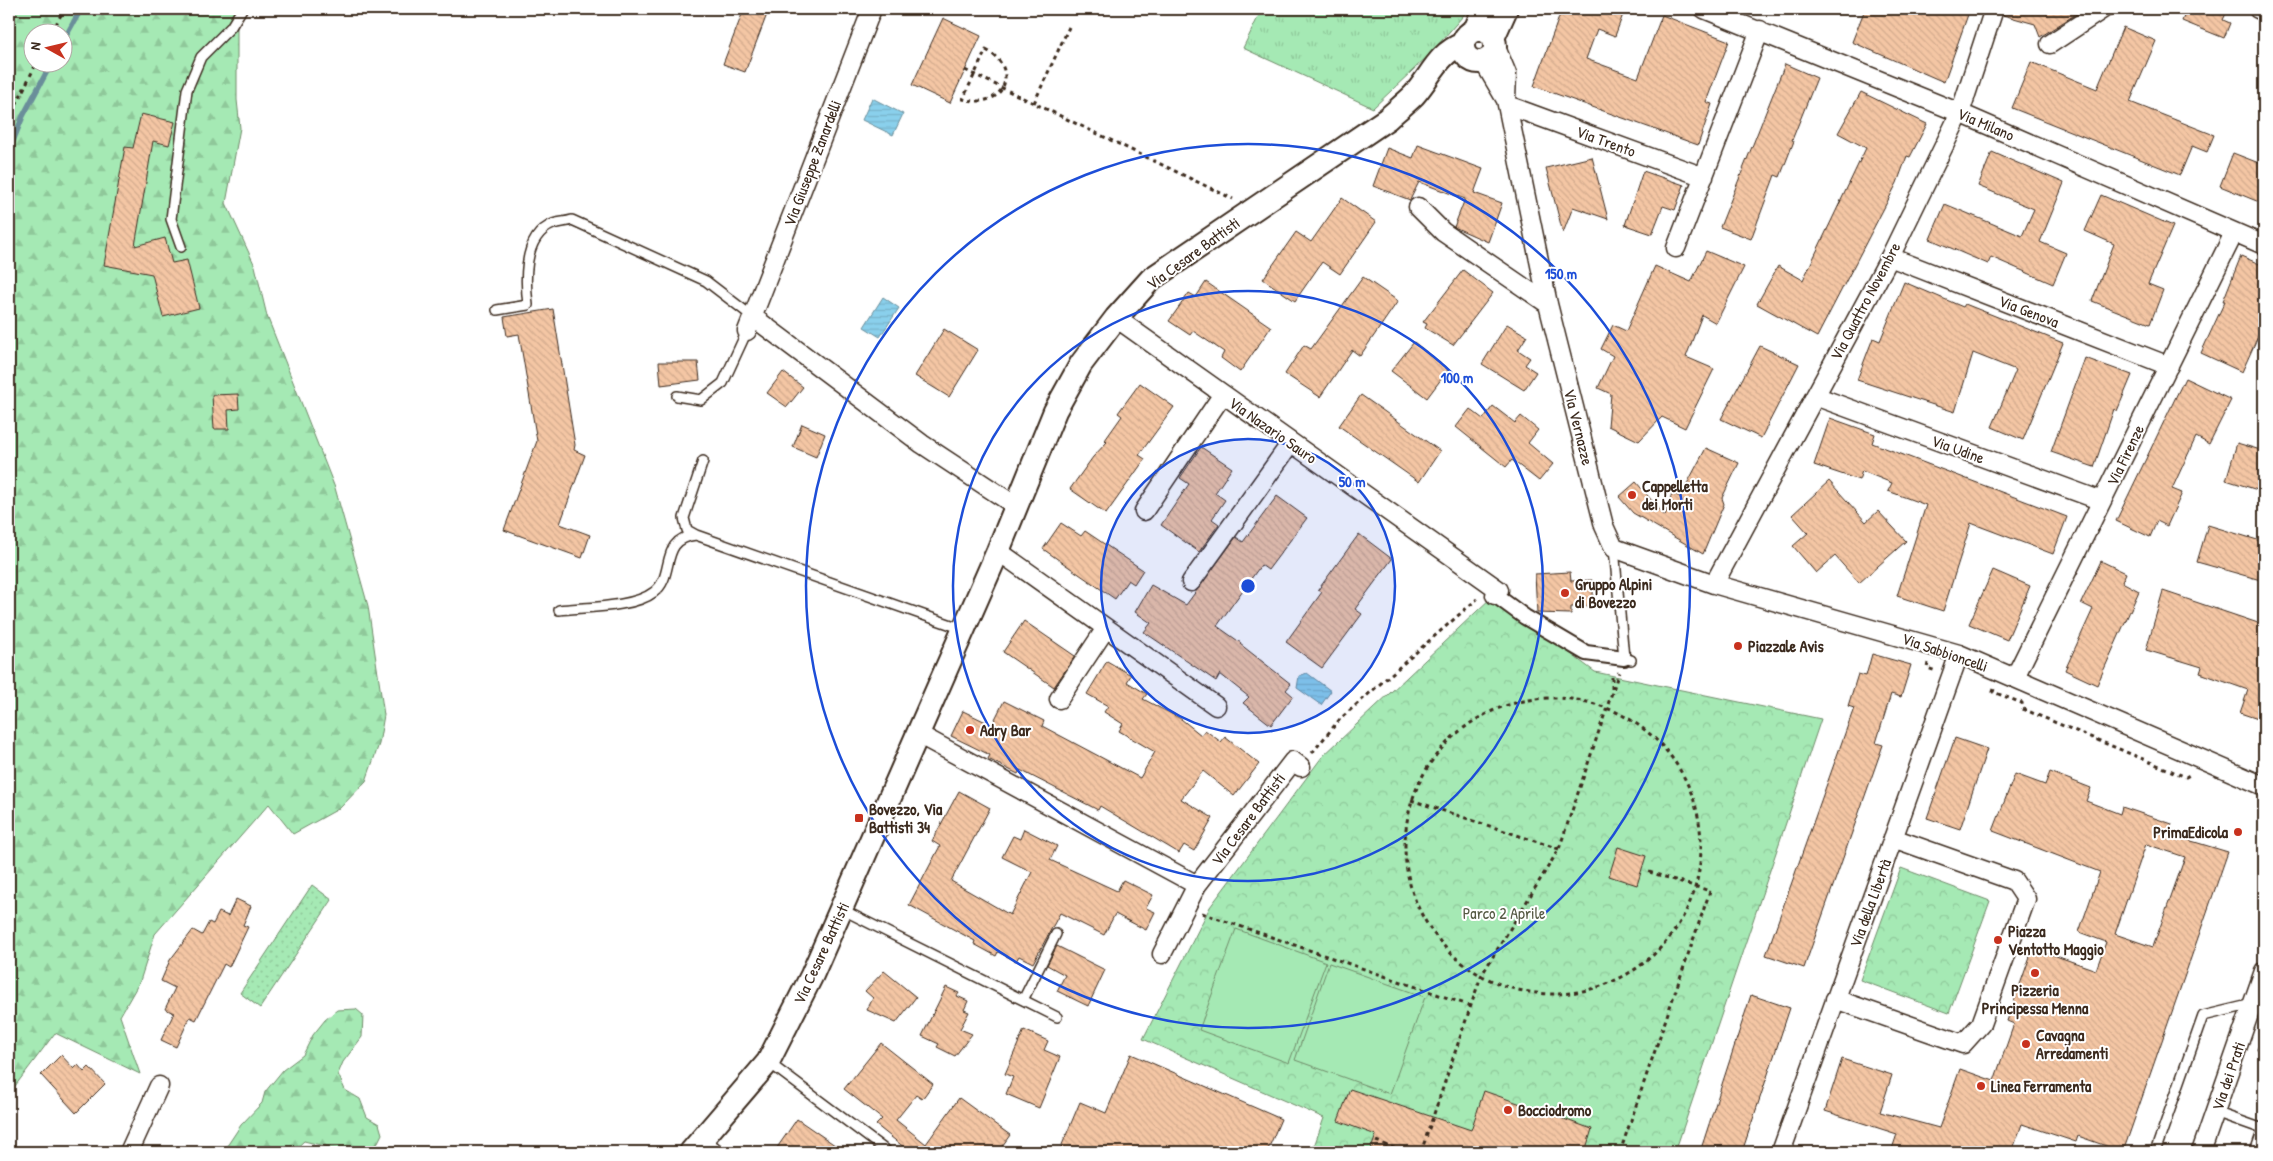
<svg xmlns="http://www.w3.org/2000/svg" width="2273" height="1161" font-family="'Patrick Hand',sans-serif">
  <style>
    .grass { fill: url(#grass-tufts); stroke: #708a69 }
    .forest { fill: url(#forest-firs); stroke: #708a69; fill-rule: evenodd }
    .park { fill: url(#park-crowns); stroke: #708a69 }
    .garden { fill: url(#garden-dots); stroke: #708a69 }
    .pitch { fill: #a5e9b4; stroke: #708a69 }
    .water { fill: url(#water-rules); stroke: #6a8e9a }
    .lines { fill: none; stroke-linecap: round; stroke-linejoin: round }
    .stream { stroke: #6a8e9a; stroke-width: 5.5 }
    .building { fill: url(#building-back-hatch); stroke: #3b2a1e; fill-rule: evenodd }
    .service-casing { stroke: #3b2a1e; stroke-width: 12 }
    .pedestrian-casing { stroke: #3b2a1e; stroke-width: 18 }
    .minor-casing { stroke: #3b2a1e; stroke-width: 21 }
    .tertiary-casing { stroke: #3b2a1e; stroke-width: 26 }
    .path { stroke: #3b2a1e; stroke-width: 3; stroke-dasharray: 4 4; stroke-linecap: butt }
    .service { stroke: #fff; stroke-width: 9 }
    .pedestrian { stroke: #fff; stroke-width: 14 }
    .minor { stroke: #fff; stroke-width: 18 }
    .tertiary { stroke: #fff; stroke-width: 22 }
    .ring { fill: none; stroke: #1d4ed8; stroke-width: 2.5 }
    .poi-dot { fill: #c8321e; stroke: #fff; stroke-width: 2 }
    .labels { text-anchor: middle; stroke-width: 4; stroke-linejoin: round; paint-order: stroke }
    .street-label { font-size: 16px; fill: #3b2a1e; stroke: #fff }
    .poi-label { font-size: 16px; font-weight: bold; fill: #3b2a1e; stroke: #fff; text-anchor: start }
    .park-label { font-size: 16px; fill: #565a44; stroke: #fff }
    .centre { fill: #1d4ed8; stroke: #fff; stroke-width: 2.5 }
    .ring-label { font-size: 15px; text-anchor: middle; font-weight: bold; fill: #1d4ed8; stroke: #fff; stroke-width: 4; stroke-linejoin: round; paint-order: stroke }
  </style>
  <defs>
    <pattern id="grass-tufts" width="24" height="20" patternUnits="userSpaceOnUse" patternTransform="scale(1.25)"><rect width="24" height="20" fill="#a5e9b4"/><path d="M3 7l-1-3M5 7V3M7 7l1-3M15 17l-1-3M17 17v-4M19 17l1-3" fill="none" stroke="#8fc89a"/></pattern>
    <pattern id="forest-firs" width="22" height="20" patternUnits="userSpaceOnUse" patternTransform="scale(1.25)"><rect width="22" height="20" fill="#a5e9b4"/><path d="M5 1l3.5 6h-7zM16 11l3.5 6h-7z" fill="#8fc89a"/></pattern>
    <pattern id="park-crowns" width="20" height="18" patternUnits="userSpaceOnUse" patternTransform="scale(1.25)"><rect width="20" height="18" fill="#a5e9b4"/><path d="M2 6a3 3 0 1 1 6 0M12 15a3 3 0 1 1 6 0" fill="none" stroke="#8fc89a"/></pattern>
    <pattern id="garden-dots" width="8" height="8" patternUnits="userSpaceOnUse" patternTransform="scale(1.25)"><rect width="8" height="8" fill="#a5e9b4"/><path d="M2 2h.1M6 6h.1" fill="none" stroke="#8fc89a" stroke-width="1.8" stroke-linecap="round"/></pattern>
    <pattern id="water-rules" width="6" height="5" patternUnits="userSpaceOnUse" patternTransform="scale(1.25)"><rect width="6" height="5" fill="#8ad0ec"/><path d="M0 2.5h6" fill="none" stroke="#78b3ca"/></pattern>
    <pattern id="building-back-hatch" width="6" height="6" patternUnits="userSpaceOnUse" patternTransform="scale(1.25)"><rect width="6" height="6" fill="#f4c6a4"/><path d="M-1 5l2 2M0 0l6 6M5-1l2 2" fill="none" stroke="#d2aa8d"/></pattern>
  </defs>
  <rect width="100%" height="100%" fill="#fff"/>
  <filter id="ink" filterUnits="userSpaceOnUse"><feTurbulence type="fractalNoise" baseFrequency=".02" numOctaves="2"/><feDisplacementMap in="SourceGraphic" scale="10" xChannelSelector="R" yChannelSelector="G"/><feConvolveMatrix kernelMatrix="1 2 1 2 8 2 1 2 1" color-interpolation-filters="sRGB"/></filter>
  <g filter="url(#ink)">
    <path class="grass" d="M1262 9H1469L1431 53 1373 108 1243 48Z"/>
    <path class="forest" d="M9 9H237V100L240 128 226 203 255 266 267 316 335 488 368 606 384 715 379 744 366 781 340 808 293 834 269 804 155 934 140 981 120 1016 140 1074 55 1033 9 1094ZM32 32H62V62H32Z
      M356 1009 363 1015 362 1037 343 1062 338 1074 345 1090 360 1099 367 1117 379 1124 382 1134 376 1146 341 1150 304 1141 292 1152H223L241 1125 262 1103 265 1092 283 1070 303 1055 313 1035 325 1020 337 1010Z"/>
    <path class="park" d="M1493 596 1595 672 1821 719 1675 1152H1312L1324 1118 1143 1039 1210 907 1322 757Z
      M1901 868 1990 901 1949 1013 1860 980Z"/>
    <path class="garden" d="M312 885 332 900 260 1008 240 993Z"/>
    <path class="pitch" d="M1236 929 1326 962 1289 1063 1199 1030Z
      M1329 963 1425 997 1390 1094 1295 1060Z"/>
    <path class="water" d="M872 98 903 114 893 135 862 120Z
      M883 297 899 308 880 337 864 327Z
      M1307 673 1331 691 1321 705 1297 688 1299 676Z"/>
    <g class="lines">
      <path class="stream" d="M62 43 81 9
        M9 151 23 116 52 62"/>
    </g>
    <path class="building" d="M744 9H769L745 72 723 64Z
      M1562 9H1625L1615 36 1597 29 1586 59 1638 78 1662 15 1729 41 1706 102 1712 104 1698 145 1534 86Z
      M1865 9H1970L1944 82 1852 42Z
      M2004 9H2084L2040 37 2035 24 2003 15Z
      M2187 9H2228L2223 20 2230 23 2224 38 2182 21Z
      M943 18 981 36 950 103 912 85Z
      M2123 27 2156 41 2130 102 2214 135 2207 152 2192 146 2180 175 2012 108 2031 62 2097 89Z
      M1785 64 1817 78 1792 140 1794 141 1780 177 1775 175 1751 239 1720 227Z
      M1861 92 1927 124 1910 157 1907 156 1897 183 1817 337 1757 304 1778 266 1803 280 1866 148 1838 133Z
      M141 114 175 122 169 145 153 141 135 246 165 238 172 263 187 260 199 308 163 317 152 274 104 265 125 147 133 148Z
      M1418 145 1483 169 1474 193 1502 203 1488 242 1454 227 1465 199 1419 182 1410 200 1373 186 1387 148 1413 158Z
      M1992 152 2064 183 2040 242 2066 253 2053 284 1991 257 1988 264 1930 239 1945 204 2022 236 2034 209 1978 186Z
      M2233 153 2264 165V204L2220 186Z
      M1592 157 1608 219 1573 207 1563 233 1546 168Z
      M1643 171 1684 185 1675 210 1663 206 1652 234 1625 225Z
      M2101 195 2173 226 2148 284 2163 290 2150 324 2092 301 2114 244 2085 231Z
      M1342 198 1376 222 1340 274 1322 262 1295 301 1263 279 1296 232 1311 242Z
      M1706 251 1744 267 1716 323 1702 315 1686 357 1714 369 1685 428 1662 417 1639 441 1608 426 1611 394 1598 388 1613 356 1601 349 1613 325 1626 331 1655 266 1691 282Z
      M2241 256 2264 266V323L2242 372 2201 353 2225 301H2223Z
      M1463 270 1493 293 1453 345 1425 328 1427 324 1423 322Z
      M1363 277 1398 301 1360 356 1352 350 1320 397 1285 374 1304 345 1311 349Z
      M1206 282 1271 327 1240 372 1221 358 1224 352 1193 331 1190 335 1169 321 1189 293 1196 297Z
      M1904 282 1963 307 1965 304 2063 343 2023 440 1992 427 2016 370 1973 353 1955 412 1857 380 1873 338 1880 341Z
      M553 309 575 445 574 450 585 455 560 524 590 535 582 558 504 530 537 441 519 334 507 336 504 317Z
      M1507 324 1527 336 1518 350 1530 358 1525 365 1536 372 1524 390 1482 364Z
      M944 329 978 350 949 397 915 376Z
      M1414 342 1448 370 1427 398 1391 371Z
      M1760 346 1799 364 1761 438 1721 419Z
      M2085 358 2132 375 2117 411 2114 409 2094 467 2051 452Z
      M659 362H698L700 380 661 385Z
      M783 372 803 387 787 407 767 393Z
      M2185 378 2231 400 2209 444 2196 437 2172 489 2182 493 2167 526 2157 521 2150 537 2116 521Z
      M1140 383 1174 407 1139 455 1145 459 1106 514 1070 489 1093 457 1107 442 1105 440 1122 416 1118 413Z
      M238 394 239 409 228 410 229 429H214L212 395Z
      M1361 395 1440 451 1419 482 1339 426Z
      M1493 406 1515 423 1521 416 1538 430 1528 443 1553 464 1539 481 1512 460 1506 467 1456 427 1470 409 1483 419Z
      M1830 418 1875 434 1872 443 2067 517 2053 554 1971 523 1943 611 1897 596 1926 505 1888 491 1892 483 1862 471 1859 480 1814 465Z
      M802 424 825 434 816 457 793 447Z
      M2237 443 2264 451V492L2226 480Z
      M1201 447 1232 468 1215 493 1225 500 1212 519 1219 524 1199 552 1161 525 1189 484 1180 478Z
      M1706 448 1739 463 1722 498 1724 504 1703 554 1633 513 1619 497 1636 482 1665 516 1672 493 1680 497Z
      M1829 481 1866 522 1878 511 1906 541 1859 583 1835 556 1816 573 1793 546 1808 533 1792 515Z
      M1277 496 1307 518 1268 570 1261 565 1217 626 1241 643 1240 644 1291 684 1286 690 1293 696 1271 725 1243 703 1249 697 1220 674 1216 681 1144 632 1151 623 1135 612 1151 585 1186 605 1236 537 1243 542Z
      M1061 523 1081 536 1085 531 1143 570 1134 584 1128 580 1115 599 1043 549Z
      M2208 525 2264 542V581L2197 562Z
      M1359 534 1392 559 1355 609 1362 614 1322 668 1286 642 1322 592 1318 590Z
      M2101 561 2126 573 2122 582 2139 591 2097 685 2065 670 2093 609 2081 603Z
      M1993 570 2030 586 2007 640 1969 624Z
      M1570 572 1571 581 1592 580 1594 606 1571 607V614L1537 613 1535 574Z
      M2163 591 2264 625V721L2240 713 2248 690 2200 673 2202 667 2146 650Z
      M1024 621 1075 656 1054 687 1003 652Z
      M1872 654 1911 665 1901 697 1891 694 1876 743 1883 745 1804 968 1766 955 1854 708 1848 706 1858 674 1866 676Z
      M1107 661 1131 675 1127 682 1147 694 1143 699 1181 719 1201 735 1205 730 1221 742 1225 737 1259 764 1234 796 1203 771 1181 799 1213 818 1194 851 1184 845 1179 853 1100 806 1098 810 1020 770 1018 774 988 759 990 755 951 736 963 711 992 725 1004 701 1044 721 1042 726 1140 778 1155 752 1119 731 1123 724 1104 712 1108 706 1087 694Z
      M1955 738 1987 749 1960 829 1927 818Z
      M2050 772 2091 788 2086 801 2120 814 2122 807 2172 824 2168 834 2228 852 2123 1152 2078 1136 2076 1142 2022 1124 2012 1152H1891L1897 1134 1825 1111 1842 1059 1892 1075 1880 1112 1939 1128 1960 1069 1994 1081 2014 1024 2007 1021 2033 948 2096 970 2106 942 2079 932 2100 872 1993 831 2015 774 2045 785ZM2146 844 2185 857 2153 947 2115 934Z
      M959 791 990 808 951 881 1010 915 1032 872 1002 857 1013 836 1020 839 1024 829 1057 846 1050 860 1117 891 1123 880 1153 895 1146 908 1155 912 1146 930 1115 914 1104 935 1060 913 1033 963 1019 956 1016 961 998 952 996 956 974 944 975 941 909 905 940 846 932 841Z
      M1618 847 1646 856 1637 885 1609 876Z
      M236 899 251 906 243 925 248 927 229 967 224 964 196 1020 190 1017 176 1047 161 1040 174 1013 165 1009 175 988 161 981 170 960 193 930 202 935 209 922 213 924 219 912 228 916Z
      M1057 946 1105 970 1088 1006 1057 991 1065 975 1047 965Z
      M884 971 916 997 896 1023 867 1010 873 998 865 991Z
      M946 987 959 993 957 996 968 1001 964 1010 969 1012 960 1029 972 1034 955 1056 937 1047 939 1044 922 1036Z
      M1751 995 1790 1008 1742 1152H1700Z
      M1024 1030 1048 1041 1044 1050 1060 1057 1039 1108 1006 1094 1013 1077 1005 1074Z
      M881 1043 933 1084 922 1099 916 1095 896 1120 926 1144 959 1098 1010 1135 998 1152H910L876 1125 882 1119 844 1089Z
      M1131 1054 1281 1119 1267 1152H1059L1080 1102 1106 1113Z
      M61 1055 74 1069 78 1065 84 1072 89 1067 105 1084 76 1113 41 1075Z
      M1350 1089 1471 1130 1484 1091 1592 1129 1585 1152H1370L1376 1135 1338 1121Z
      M797 1119 845 1152H774Z"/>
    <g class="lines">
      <defs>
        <path id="service" d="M181 247 171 219 187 90 201 57 231 27 242 9
          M497 310 528 305C525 280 523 236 553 224 559 222 566 222 572 220L706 281 753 317
          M677 396 701 400 723 383 747 331
          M696 535 687 530 684 518 703 461
          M1614 548 1624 658 1631 660
          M559 610C585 607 634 608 654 592 676 576 658 539 696 535L963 629
          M841 909 1057 1017
          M1023 1000 1056 934
          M768 1062 888 1152
          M2215 1112 2263 1129
          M704 1138 721 1152
          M2155 1152 2203 1016 2253 1004
          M2255 1152 2264 1126"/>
        <path id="pedestrian" d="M1495 595 1525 617 1586 653 1624 658"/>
        <path id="minor" d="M1704 9 1960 113 2264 245
          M2258 9 2264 11
          M2050 44 2103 9
          M1495 45 1507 74 1506 99
          M1483 61 1506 100 1548 304 1604 526 1614 548 1714 584 1959 654 2264 786
          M1507 105 1704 177
          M1418 207 1443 232 1548 304
          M1676 248 1760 30
          M1890 257 2169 366
          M753 317 922 444 1016 506
          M1116 318 1499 590 1495 595
          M747 331 872 9
          M1815 396 2102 501
          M1144 511 1223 394
          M998 551 1216 706
          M1191 582 1291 443
          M1714 584 1890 257 1960 113 1994 9
          M2015 677 2234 233
          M1059 699 1106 628
          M918 734 1197 885
          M1162 954 1197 885 1293 761 1301 767
          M1835 999 1963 1044 1981 1024 2026 899 2014 881 1893 838
          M129 1152 159 1086
          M1781 1152 1959 654
          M2201 1152 2264 971"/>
        <path id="tertiary" d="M1475 30 1484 9
          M1463 46a16 16 0 1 1 32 0a16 16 0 1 1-32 0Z
          M1493 38 1506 9
          M691 1152 768 1062 812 975 998 551 1055 411 1081 364 1116 318 1151 279 1387 119C1396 111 1406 103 1414 95 1431 76 1438 53 1463 44"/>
      </defs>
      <use href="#service" class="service-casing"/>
      <use href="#pedestrian" class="pedestrian-casing"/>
      <use href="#minor" class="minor-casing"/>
      <use href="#tertiary" class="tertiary-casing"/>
      <path class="path" d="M52 32 64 9
        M986 50C1020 68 1006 111 963 99Z
        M965 70 1233 199
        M1034 103 1069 27
        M9 119 37 62
        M1928 663 1927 668 1936 671
        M1612 689V673
        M1994 689 1993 692 2022 703 2023 709 2186 777 2191 774
        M1405 846a148 148 0 1 1 296 0a148 148 0 1 1-296 0Z
        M1312 753 1340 719 1477 599
        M1411 800 1559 849
        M1202 913 1471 1006
        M2257 1048 2264 1051
        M1376 1141 1404 1152
        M1421 1152 1481 976 1559 849 1619 672
        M1620 1152 1710 891 1646 871"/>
      <use href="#service" class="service"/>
      <use href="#pedestrian" class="pedestrian"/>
      <use href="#minor" class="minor"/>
      <use href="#tertiary" class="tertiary"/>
    </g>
  </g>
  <circle cx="1248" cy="586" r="147" fill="#1d4ed8" fill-opacity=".12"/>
  <g class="ring">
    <circle cx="1248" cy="586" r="147"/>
    <circle cx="1248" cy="586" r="295"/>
    <circle cx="1248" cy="586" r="442"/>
  </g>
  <g class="poi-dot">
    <circle cx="1632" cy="495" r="5"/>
    <circle cx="1565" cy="593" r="5"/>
    <circle cx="1738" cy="646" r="5"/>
    <circle cx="970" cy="730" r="5"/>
    <rect x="854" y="813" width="10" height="10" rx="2.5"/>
    <circle cx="2238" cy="832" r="5"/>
    <circle cx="1998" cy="940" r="5"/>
    <circle cx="2035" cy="973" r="5"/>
    <circle cx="2026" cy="1044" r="5"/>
    <circle cx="1981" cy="1086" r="5"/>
    <circle cx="1508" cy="1110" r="5"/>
  </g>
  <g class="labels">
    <g class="street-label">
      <text transform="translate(1986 124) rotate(23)" y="6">Via Milano</text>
      <text transform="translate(1606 141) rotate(20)" y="6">Via Trento</text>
      <text transform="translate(812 163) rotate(-69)" y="6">Via Giuseppe Zanardelli</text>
      <text transform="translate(1193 253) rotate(-36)" y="6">Via Cesare Battisti</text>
      <text transform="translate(1865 301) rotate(-62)" y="6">Via Quattro Novembre</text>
      <text transform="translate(2029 311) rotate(21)" y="6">Via Genova</text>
      <text transform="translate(1579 427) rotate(76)" y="6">Via Vernazze</text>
      <text transform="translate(1273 430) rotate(35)" y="6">Via Nazario Sauro</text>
      <text transform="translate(1958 449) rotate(20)" y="6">Via Udine</text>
      <text transform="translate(2125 455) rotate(-64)" y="6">Via Firenze</text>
      <text transform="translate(1945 652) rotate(19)" y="6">Via Sabbioncelli</text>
      <text transform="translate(1248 819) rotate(-53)" y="6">Via Cesare Battisti</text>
      <text transform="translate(1870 903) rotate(-70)" y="6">Via della Libertà</text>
      <text transform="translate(821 953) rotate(-65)" y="6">Via Cesare Battisti</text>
      <text transform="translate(2228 1076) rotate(-71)" y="6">Via dei Prati</text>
    </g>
    <g class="poi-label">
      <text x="1642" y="492">Cappelletta<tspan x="1642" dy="18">dei Morti</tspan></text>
      <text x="1575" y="590">Gruppo Alpini<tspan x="1575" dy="18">di Bovezzo</tspan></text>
      <text x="1748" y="652">Piazzale Avis</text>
      <text x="980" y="736">Adry Bar</text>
      <text x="869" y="815">Bovezzo, Via<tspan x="869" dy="18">Battisti 34</tspan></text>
      <text x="2228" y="838" text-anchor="end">PrimaEdicola</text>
      <text x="2008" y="937">Piazza<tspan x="2008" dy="18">Ventotto Maggio</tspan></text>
      <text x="2035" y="996" text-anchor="middle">Pizzeria<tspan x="2035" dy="18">Principessa Menna</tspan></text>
      <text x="2036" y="1041">Cavagna<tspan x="2036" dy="18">Arredamenti</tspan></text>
      <text x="1991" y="1092">Linea Ferramenta</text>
      <text x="1518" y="1116">Bocciodromo</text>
    </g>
    <g class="park-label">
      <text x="1504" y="919">Parco 2 Aprile</text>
    </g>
  </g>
  <circle cx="1248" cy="586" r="8" class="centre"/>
  <g class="ring-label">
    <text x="1561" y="279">150 m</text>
    <text x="1457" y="383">100 m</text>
    <text x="1352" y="487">50 m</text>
  </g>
  <rect width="2273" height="1161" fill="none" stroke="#fff" stroke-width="30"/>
  <rect x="15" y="15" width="2243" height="1131" fill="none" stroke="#3b2a1e" stroke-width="2" filter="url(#ink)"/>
  <g transform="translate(48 48) rotate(278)"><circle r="24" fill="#ffffff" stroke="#b1aaa5"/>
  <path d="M0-4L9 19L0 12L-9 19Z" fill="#c8321e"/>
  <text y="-8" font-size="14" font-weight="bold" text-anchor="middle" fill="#3b2a1e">N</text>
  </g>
</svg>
